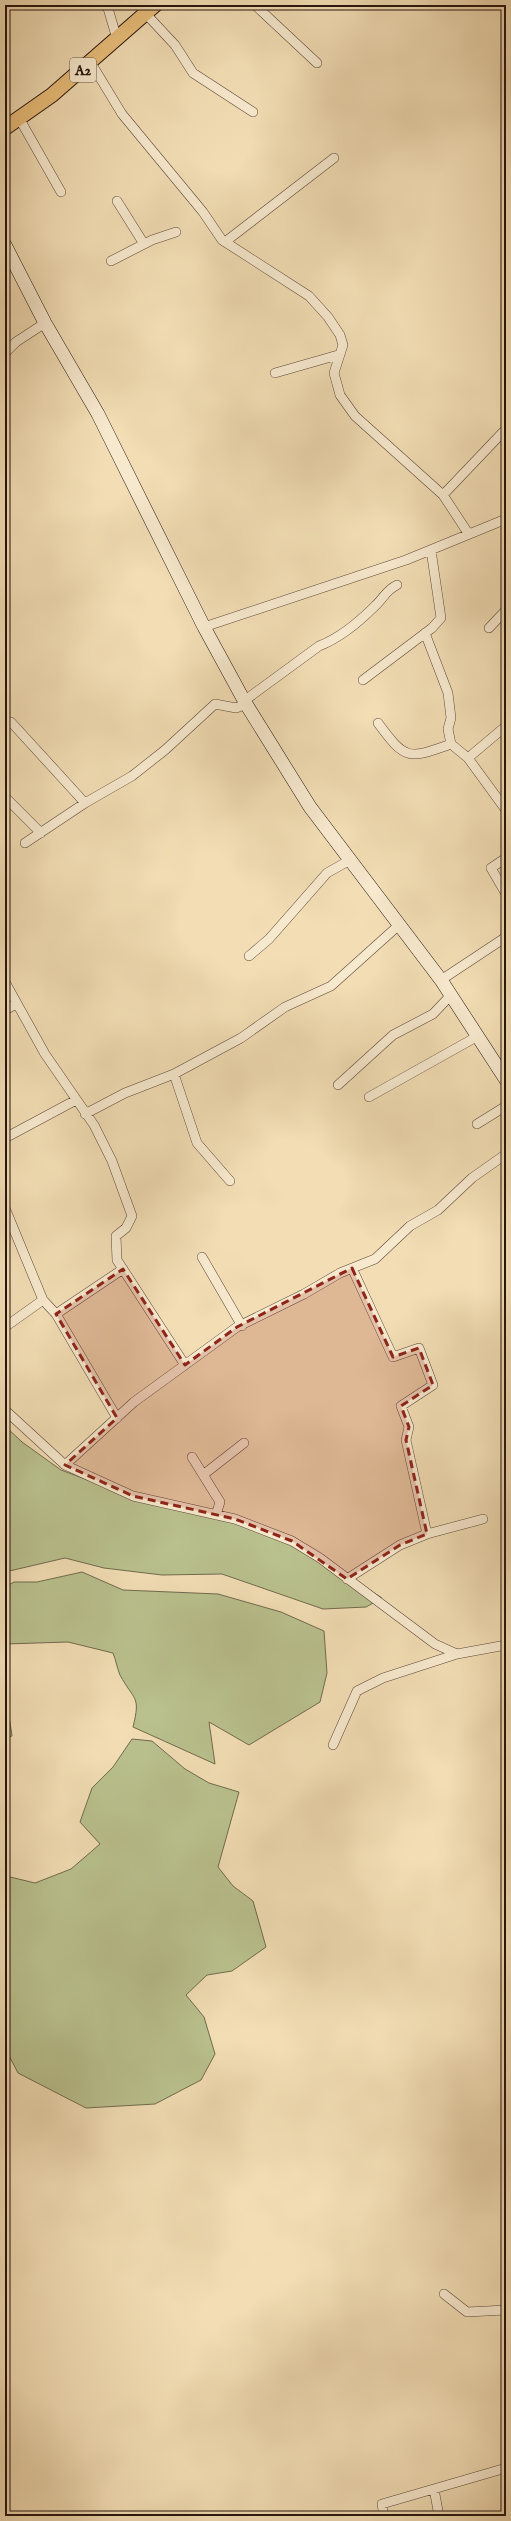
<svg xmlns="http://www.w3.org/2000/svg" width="511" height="2521" font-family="'IM FELL English',serif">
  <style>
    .green { fill: #b9c18e; stroke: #706a4e }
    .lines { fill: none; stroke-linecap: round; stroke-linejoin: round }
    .street-casing { stroke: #5a4637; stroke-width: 10 }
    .secondary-casing { stroke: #27140d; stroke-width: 14 }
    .primary-casing { stroke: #27140d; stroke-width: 16 }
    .street { stroke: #f7e9ce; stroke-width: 9 }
    .secondary { stroke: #f7e9ce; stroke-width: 13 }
    .primary { stroke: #e9be7a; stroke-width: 14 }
    .marked { fill: #8f2418; fill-opacity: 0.2; stroke: #8f2418; stroke-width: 3; stroke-dasharray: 8 5; stroke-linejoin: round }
    .labels { text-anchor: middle; stroke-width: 3; stroke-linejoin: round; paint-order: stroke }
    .shield { fill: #f7e9ce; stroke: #655447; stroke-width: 1 }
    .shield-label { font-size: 14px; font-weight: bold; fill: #27140d }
  </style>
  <rect width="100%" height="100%" fill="#f2ddb4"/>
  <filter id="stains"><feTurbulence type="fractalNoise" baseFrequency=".005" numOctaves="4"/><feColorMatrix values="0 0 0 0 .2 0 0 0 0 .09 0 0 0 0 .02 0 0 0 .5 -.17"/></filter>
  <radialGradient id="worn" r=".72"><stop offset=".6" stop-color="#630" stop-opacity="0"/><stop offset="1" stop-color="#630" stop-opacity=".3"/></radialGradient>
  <path class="green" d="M5 1426 22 1442 61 1470 136 1498 188 1507 297 1544 382 1598 366 1607 323 1609 222 1574 162 1575 104 1568 65 1558 5 1572Z
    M82 1572 123 1590 218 1594 281 1612 324 1631 327 1673 320 1702 249 1745 209 1722 215 1764 133 1727C141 1695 134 1701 120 1675 117 1668 116 1660 113 1653L68 1642 5 1644V1587L14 1582H37Z
    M5 1688 12 1736 5 1738Z
    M132 1739 152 1741 185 1769 209 1783 239 1792 218 1867 233 1886 253 1901 266 1947 232 1971 207 1975 186 1995 204 2017 215 2054 201 2080 155 2104 86 2108 18 2073 5 2048V1874L6 1876 35 1883 71 1869 100 1844 80 1822 92 1788 113 1767Z"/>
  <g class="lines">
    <defs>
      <path id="street" d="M107 5 117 39
        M255 5 317 63
        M146 14 175 45 193 73 253 112
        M91 63 122 114 203 212 222 240 309 296 328 317 340 335 343 345 334 373 340 395 355 416 443 495 468 533
        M19 118 61 192
        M117 201 144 244
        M225 242 334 158
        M111 261 152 240 176 232
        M5 353 16 342 45 323
        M275 373 338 355
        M443 495 503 432 506 434
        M204 627 406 560 506 519
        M489 628 506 610
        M425 633 448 693 451 718 448 729 451 744 468 758 506 810
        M363 680 432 628 441 618 431 550
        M244 701 319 646C340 638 359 622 375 606 383 599 386 590 397 585
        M11 722 85 803
        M378 723C406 761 408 759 451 744
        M468 758 506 726
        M5 797 41 833
        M25 843 85 803 132 776 165 750 215 704 236 708 246 704
        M506 858 491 868 506 894
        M249 956 269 939 327 873 350 860
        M441 980 506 937
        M5 982 45 1054 94 1125 112 1161 132 1216 126 1228 116 1236 117 1260 185 1365
        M5 1010 16 1004
        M174 1074 197 1143 230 1181
        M338 1085 393 1035 433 1014 451 995
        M369 1097 478 1036
        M85 1114 125 1093 174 1074 241 1038 285 1007 331 986 399 925
        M477 1124 506 1106
        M5 1138 76 1100
        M5 1208 43 1300 56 1314 117 1418
        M202 1257 242 1326
        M352 1268 393 1357 419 1348 433 1385 401 1406 409 1427 406 1440 427 1534
        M56 1314 123 1269
        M5 1327 43 1300
        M5 1410 65 1465 133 1496 235 1519 292 1541 320 1558 435 1644 457 1654 506 1645
        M192 1457 220 1502 216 1515
        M65 1465 134 1402 237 1327 304 1294 340 1273 375 1259 410 1226 438 1210 472 1178 506 1154
        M203 1475 244 1443
        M347 1579 400 1545 427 1534 483 1519
        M333 1745 357 1691 383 1678 457 1654
        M444 2294 467 2312 506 2310
        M434 2489 439 2516
        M384 2516 382 2504 506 2468"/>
      <path id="secondary" d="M5 245 45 323 98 414 204 627 246 704 310 807 441 980 506 1080"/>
      <path id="primary" d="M5 128 52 95 155 5"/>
    </defs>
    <use href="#street" class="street-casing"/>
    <use href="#secondary" class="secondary-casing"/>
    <use href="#primary" class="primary-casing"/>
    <use href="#street" class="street"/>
    <use href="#secondary" class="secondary"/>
    <use href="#primary" class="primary"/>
  </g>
  <path class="marked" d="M352 1268 393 1357 419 1348 433 1385 401 1406 409 1427 406 1440 427 1534 400 1545 347 1579 292 1541 235 1519 133 1496 65 1465 117 1418 56 1314 123 1269 185 1365 237 1327Z"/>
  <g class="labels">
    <rect class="shield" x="70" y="58" width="26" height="24" rx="3"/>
    <g class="shield-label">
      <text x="83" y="75">A2</text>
    </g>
  </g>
  <rect width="511" height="2521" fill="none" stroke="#f2ddb4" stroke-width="20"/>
  <rect x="6" y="6" width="499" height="2509" fill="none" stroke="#27140d" stroke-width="2"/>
  <rect x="10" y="10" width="491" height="2501" fill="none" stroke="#27140d"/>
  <rect width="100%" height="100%" filter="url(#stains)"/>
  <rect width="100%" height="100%" fill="url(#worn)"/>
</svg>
